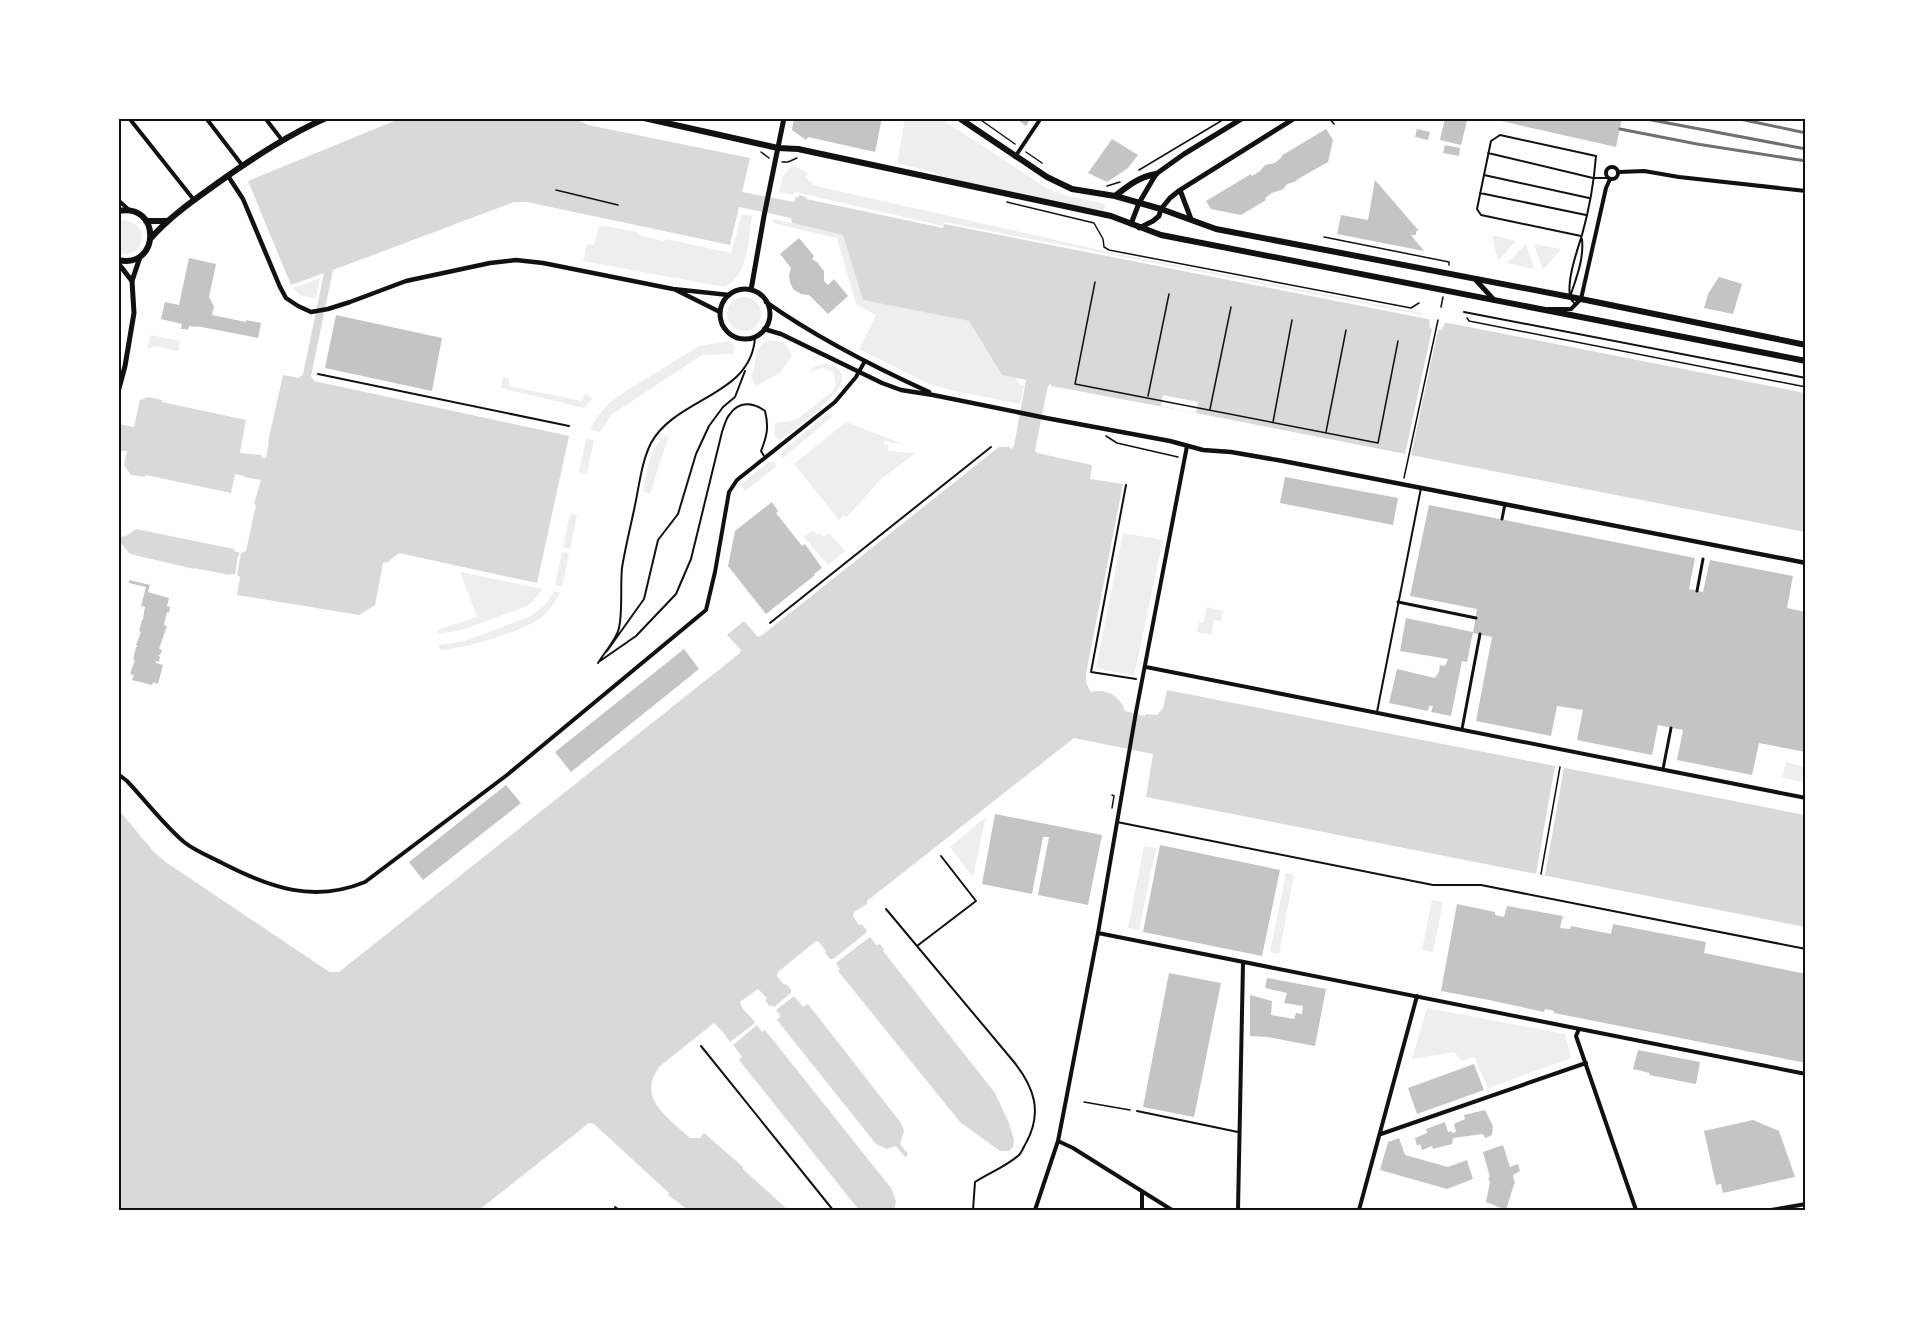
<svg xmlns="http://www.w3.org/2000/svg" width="1924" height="1329" font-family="Manrope,sans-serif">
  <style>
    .green { fill: #eee }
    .water { fill: #d9d9d9 }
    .pier { fill: #fff }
    .building { fill: #c4c4c4 }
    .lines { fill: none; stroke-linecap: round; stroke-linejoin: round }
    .path { stroke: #111; stroke-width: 1.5 }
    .service { stroke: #111; stroke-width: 2 }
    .pedestrian { stroke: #111; stroke-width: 3 }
    .minor { stroke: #111; stroke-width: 4 }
    .tertiary { stroke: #111; stroke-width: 4.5 }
    .secondary { stroke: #111; stroke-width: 5 }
    .primary { stroke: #111; stroke-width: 6 }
    .rail { stroke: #707070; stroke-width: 3 }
    .neatline { fill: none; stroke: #111; stroke-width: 2 }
  </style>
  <rect width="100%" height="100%" fill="#fff"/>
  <path class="green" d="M905 119H941L1048 189 1064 195 1105 204 1104 211 940 177 936 173 897 163Z
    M792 165 807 172 805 178 812 182V185L1118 254 1422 313V315L944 222 943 226 795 192 794 195 779 192 783 176Z
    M742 214 752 216C748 239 749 276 724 287L583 261 587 244 594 245 599 225 637 232 638 235 664 241 666 239 731 253Z
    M774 219 843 235 864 300 969 321 1002 375 1015 377 1020 385 1024 386 1020 404 955 391 929 384 859 349 876 315 856 304 837 238 773 223Z
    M126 220C152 226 144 259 119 253L118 221Z
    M1492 235 1516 241 1498 261Z
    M1526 244 1534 269 1507 263Z
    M1534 244 1561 249 1543 270Z
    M320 278 316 299 300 295 292 288Z
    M727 314a17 17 0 1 1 34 0a17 17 0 1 1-34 0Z
    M151 335 180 341 178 351 154 346 147 350Z
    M766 340 784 342 792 355 780 373 756 386 751 377 754 369 757 351Z
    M728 341 733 343 735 347 733 354 702 355 611 415 600 432 590 430 597 417 609 403 626 391 699 346Z
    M826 364 837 367C840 371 843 375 842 380 839 397 794 429 780 440L774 435 775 423 796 420 833 391 836 384 833 372C825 367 819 367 811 372L810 371 816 366Z
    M503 377 509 379V386L582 401 586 393 592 399 584 408 501 388Z
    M827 414 833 416 782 459V451Z
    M846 422 903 444 884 441V445H888V451L916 453 882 478 847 517 843 515 839 520 794 464Z
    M669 434 650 494 643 491C648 469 648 446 669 434Z
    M586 439 594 440 587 474 579 472Z
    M769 462H774L777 466 745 491 740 485Z
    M570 514 577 515 570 549 563 547Z
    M813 530 817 535 820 533 824 537 829 533 845 551 828 565 804 537Z
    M1123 533 1163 540 1134 676 1096 668Z
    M562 552 569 553 562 587 555 585Z
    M460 572 542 589 535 599 527 606 462 630 439 634 437 630 477 617Z
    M554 591 560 593C555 601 551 609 543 616 526 631 464 649 440 650L439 645 465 641 531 616 546 604Z
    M1207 607 1223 611 1221 621 1214 620 1211 635 1197 632 1199 622 1203 623Z
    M1786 762 1805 767V783L1782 777Z
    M986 817 973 877 950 847Z
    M1144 846 1156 848 1139 930 1128 928Z
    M1286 873 1294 875 1279 954 1270 952Z
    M1432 900 1443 902 1433 952 1422 950Z
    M1427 1008 1565 1034 1571 1058 1488 1088 1474 1057 1462 1061 1454 1052 1412 1059Z"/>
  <path class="water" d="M399 119H576L588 125 750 158 742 192 794 202 796 197H799V195L806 197V199L943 228 944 224 1805 393V532L1196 413 1051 386V384L1048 386 1035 450 1037 453 1092 465 1090 479 1123 484 1086 674V683L1091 692C1107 688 1120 696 1125 711L1145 716 1146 714 1157 715 1163 708 1167 690 1805 815V927L1146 797 1153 754 1074 738 867 901V904L854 912 853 916 859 925 861 924 867 930 866 933 833 959H830L825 953 826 951 819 942 816 941 778 972 777 976 784 985 786 984 791 989V993L774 1007 772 1005 770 1007 765 1000 767 998 758 989 740 1002C742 1011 750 1014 755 1023L730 1042 723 1032 714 1023 660 1066C635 1098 669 1118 690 1138H700L704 1133 743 1167V1169L788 1210H688L668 1195 669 1193 594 1124 589 1123 479 1210H119L118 809 153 851 167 863 325 969 330 972H339L740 653 741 650 727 635 744 621 758 637 761 636 999 447H1009L1011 449 1014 446 1026 380 1002 375 969 321 863 300 843 235 792 223 791 218 739 207 730 245 527 202H514L333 270 311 376 314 381 569 436 537 583 399 553 388 562 383 563 375 605 359 615 237 595 240 577 237 575 241 553 246 551 256 505 254 504 261 480 244 477V476L235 474 231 493 146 475 145 477 131 475 124 465 127 451H119V424L134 427 140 400 148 397 162 400V402L246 420 240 453 261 455 263 458H266L269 442H268L283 375 299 378 303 374 324 273 291 285 248 181Z
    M136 529 234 549V551L240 553 238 556 235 574H230L229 575 194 568V569L130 554 119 541V537L126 536Z
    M870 937 876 945 880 944 884 949 883 951 995 1093 1009 1123 1014 1140 1013 1147 1009 1151H1000L960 1122 838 971 840 969 836 963Z
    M794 996 803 1007 808 1004 901 1123 904 1131 900 1144 908 1154 905 1157 896 1146 887 1149 876 1144 777 1020 781 1016 776 1010Z
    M757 1025 762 1032 765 1030 891 1188 896 1201 894 1210H859L739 1060 742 1057 733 1045Z"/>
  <path class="pier" d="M1429 318 1446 322 1441 330H1438L1411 455 1405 454 1432 329 1430 328Z
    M1163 395 1198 402 1196 413 1161 406Z
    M1555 766 1564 768 1545 875 1536 874Z"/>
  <path class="building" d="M794 118H882L875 152 808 137 806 140 792 130Z
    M1015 118H1031L1026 126Z
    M1445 118 1467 121 1461 145 1440 140Z
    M1488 118H1622L1616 147Z
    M1326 129 1333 140 1328 162 1296 180 1297 181 1287 184 1283 189 1272 193 1265 198 1266 200 1241 215 1211 209 1206 201 1251 174 1252 176 1260 171 1265 165 1275 163 1282 157 1281 156Z
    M1417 129 1430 132 1428 140 1415 137Z
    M1112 139 1138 155 1128 168 1107 182 1088 173Z
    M1445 145 1460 148 1459 156 1443 153Z
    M1375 180 1419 231H1416V235H1411L1424 251 1337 234 1341 215 1368 220Z
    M799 238 814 256 812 259 817 262 824 271V281L828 285 834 279 848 296 828 314 809 295 801 294 793 289 790 282 789 275 791 268 780 254Z
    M189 258 216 264 209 297 214 306 212 315 246 322V320L261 323 258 338 196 326V327L189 326 188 330 185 329H181L182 324 161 319 165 302 179 305Z
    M1719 277 1742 284 1733 314 1704 308 1708 294Z
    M336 315 442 338 432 391 325 368Z
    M1285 477 1398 498 1393 525 1280 503Z
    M772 502 778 511 776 513 802 546 805 544 822 568 814 574 815 575 766 614 728 566 735 531Z
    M1429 505 1695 558 1689 589 1703 592 1710 560 1793 576 1787 608 1806 612V752L1759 743 1752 775 1677 760 1683 730 1658 725 1652 755 1577 740 1583 710 1557 706 1551 736 1476 721 1492 637 1473 633 1477 609 1410 596Z
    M129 580 150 585 148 592 169 598 167 606 170 607 169 613 167 612 164 625 167 626 159 649 162 650 160 655H158L160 657 159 662 156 661V663L163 665 158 684 153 682 152 685 132 680 134 675 130 674 135 660H133L136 647 138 646 136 645 141 632 139 631 142 620 144 618H143L145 607 141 606 146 587 129 583Z
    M1406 618 1473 632 1467 662 1462 661 1451 716 1431 712 1433 706H1429L1428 711 1389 703 1397 669 1435 678 1439 672 1440 665 1445 666 1448 659 1400 651Z
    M684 649 699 669 571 772 555 752Z
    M506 785 521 803 423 880 409 862Z
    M995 814 1102 835 1088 905 1038 895 1049 837H1043L1032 894 982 884Z
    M1160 845 1280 870 1262 956 1143 932Z
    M1457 904 1495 912V915L1504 917 1507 906 1563 916 1560 928 1570 929 1571 926 1611 934 1613 924 1706 942 1704 953 1806 974V1063L1554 1013V1011L1545 1009 1544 1012 1489 1000 1441 991Z
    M1169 973 1221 983 1194 1117 1143 1107Z
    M1267 978 1326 989 1315 1046 1267 1037 1250 1036V995L1272 1001 1271 1015 1294 1019 1296 1013 1302 1014 1303 1006 1284 1003 1287 993 1265 988Z
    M1638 1050 1700 1062 1696 1084 1649 1075 1650 1073 1633 1069Z
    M1474 1064 1484 1090 1417 1114 1408 1088Z
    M1485 1110 1493 1126 1492 1135 1485 1138 1483 1134 1453 1138 1452 1144 1433 1149 1432 1146 1422 1150 1420 1144 1417 1146 1415 1138 1427 1133 1426 1129 1445 1122 1448 1132 1451 1131 1452 1133 1456 1132 1454 1124 1465 1119 1464 1115Z
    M1753 1120 1779 1131 1795 1177 1723 1193 1721 1184 1716 1185 1704 1131Z
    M1399 1138 1405 1155 1448 1167 1467 1160 1473 1179 1447 1189 1380 1170 1388 1142Z
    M1503 1145 1510 1167 1518 1164 1520 1171 1513 1175 1515 1184H1514L1506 1210 1486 1202 1490 1182 1488 1178 1490 1177 1483 1152Z"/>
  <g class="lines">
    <path class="path" d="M627 118 635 120
      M978 118 1015 144
      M1329 118 1334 124
      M761 152 769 158
      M1026 152 1042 163
      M782 162H788L797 158
      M1139 170 1226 118
      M1107 186 1120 182
      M556 190 618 205
      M1007 202 1094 223 1103 239 1104 247 1109 250 1411 308 1419 303
      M1324 237 1449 262V265
      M1095 282 1075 384 1378 443 1398 341
      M1441 307 1443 297
      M1467 318 1469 321 1806 387
      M1148 396 1169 294
      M1210 409 1231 307
      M1273 422 1292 320
      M1326 432 1346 330
      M1106 436 1117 443 1178 457
      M1404 478 1438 320
      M1112 795 1114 796 1112 808
      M1541 874 1560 767
      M1084 1102 1130 1110"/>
    <path class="service" d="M1488 153 1593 178H1608
      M1484 175 1589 198
      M1480 193 1586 215
      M1571 294C1577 276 1584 258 1582 239
      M1575 304C1573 302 1570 298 1570 296 1567 279 1577 251 1582 235 1589 210 1594 182 1596 156L1500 135 1491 141 1477 209 1481 215 1581 236
      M1464 312 1806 378
      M318 374 569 426
      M1126 485 1091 672 1136 679
      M770 623 991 447
      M607 651 644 599 658 540 678 514 696 454 709 426 723 407 735 397 745 371
      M600 661 636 636 676 594 691 559 722 432C724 426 726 418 730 414 739 401 753 402 765 411 769 427 767 436 761 451L764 456
      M598 663C604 653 617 639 619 628 623 609 620 588 622 568 625 549 630 529 634 510 639 488 641 463 651 443 676 397 753 396 755 336
      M1377 712 1421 488
      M1117 822 1433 885H1481L1806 949
      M886 909 1014 1062C1034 1087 1043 1112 1026 1143 1024 1146 1022 1152 1019 1155 1007 1166 989 1173 975 1182L973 1210
      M917 946 976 901 941 856
      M701 1046 833 1210
      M1137 1111 1238 1132
      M615 1207 619 1210"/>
    <path class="pedestrian" d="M1502 519 1505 504
      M1697 591 1703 559
      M1398 602 1476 618
      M1462 729 1480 634
      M1663 769 1671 728"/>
    <path class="minor" d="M129 118 194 200
      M206 118 242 165
      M265 118 282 140
      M1015 157 1041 118
      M1606 173a6 6 0 1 1 12 0a6 6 0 1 1-12 0Z
      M1619 172 1644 171 1679 177 1806 191
      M118 200 129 210
      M1548 309H1571L1581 299 1606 188 1610 179
      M1146 667 1806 798
      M118 774 127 781C146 801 163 824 184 842 195 851 211 857 224 864 271 888 314 903 365 882L507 775 706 610 715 572 729 492 737 480 835 402 856 377 865 361
      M1098 933 1806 1074
      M1579 1029 1576 1036 1636 1210
      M1381 1134 1586 1063
      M1058 1141 1073 1148 1172 1210
      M1035 1210 1058 1141 1066 1100 1098 933 1136 712 1187 446
      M1142 1210V1193
      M1238 1210 1243 963
      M1359 1210 1417 996
      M1771 1210 1806 1204"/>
    <path class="tertiary" d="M228 176 243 199 280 287 286 298 298 306 311 312 328 309 350 302 406 281 490 263 516 260 543 263 673 289 729 295
      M676 290 720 312
      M766 302C817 338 872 366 929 392
      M764 329 781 334 882 383 901 390 933 395 1046 418 1170 441 1203 450 1231 452 1283 461 1806 563"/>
    <path class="secondary" d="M1180 190 1191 219
      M1131 224 1139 203 1156 174 1184 154 1243 118
      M1139 228 1153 221 1159 216 1161 209 1170 198 1180 190 1295 118
      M118 263 132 281
      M1475 279 1494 300
      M720 314a25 25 0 1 1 50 0a25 25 0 1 1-50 0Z
      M751 290 764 216 784 118
      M118 392 125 366 134 313 132 281 140 257"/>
    <path class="primary" d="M644 118 778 148 798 149 1111 216 1161 235 1806 361
      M959 118 1047 177 1072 189 1115 196 1161 209 1216 229 1581 299 1806 345
      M1115 196C1129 185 1139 177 1156 174
      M118 211C162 202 160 270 118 260
      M146 221H167
      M151 238C172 214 200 196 226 177 258 155 290 134 326 118"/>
    <path class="rail" d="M1641 118 1806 149
      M1735 118 1806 133
      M1620 129 1697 144 1806 161"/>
  </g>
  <rect width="1924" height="1329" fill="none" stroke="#ffffff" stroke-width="240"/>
  <rect x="120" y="120" width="1684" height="1089" class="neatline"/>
</svg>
